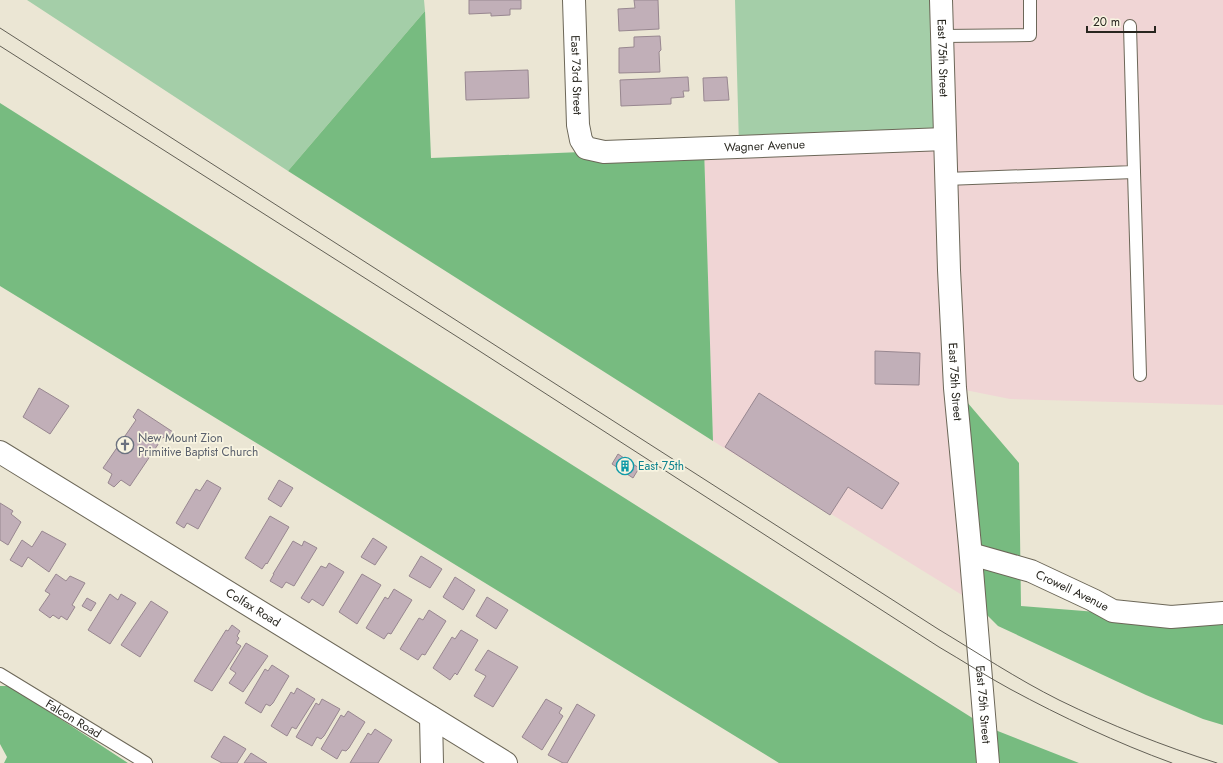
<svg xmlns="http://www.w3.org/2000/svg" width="1223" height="763" font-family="Jost,sans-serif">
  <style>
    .industrial { fill: #f0d5d5 }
    .green { fill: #a4cea8 }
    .forest { fill: #77bb80 }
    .building { fill: #c1afb8; stroke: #988790 }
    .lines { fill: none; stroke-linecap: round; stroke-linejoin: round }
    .service-casing { stroke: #6c6758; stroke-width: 14 }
    .minor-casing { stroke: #6c6758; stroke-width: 24 }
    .service { stroke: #fff; stroke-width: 12 }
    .minor { stroke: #fff; stroke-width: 22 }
    .tram { stroke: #636056; stroke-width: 1 }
    .labels { text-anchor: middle; stroke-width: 3.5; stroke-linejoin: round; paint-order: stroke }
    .street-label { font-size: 12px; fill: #28261f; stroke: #f8f4e1 }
    .worship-label { font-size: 12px; fill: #5b616d; stroke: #f8f4e1; text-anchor: start }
    .culture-label { font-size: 12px; fill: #0d838f; stroke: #f8f4e1; text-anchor: start }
  </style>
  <rect width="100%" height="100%" fill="#ebe6d4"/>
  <path class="industrial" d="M941 0H1223V405L1010 399 955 388 975 603 713 441 704 147 944 139Z"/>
  <path class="green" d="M27 0H424L425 11 288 171Z
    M735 0H941L945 139 739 146Z"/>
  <path class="forest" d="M425 11 431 158 704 147 713 441 288 171Z
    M0 103 985 726 1079 763H779L0 286Z
    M955 388 1019 463 1021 606 1223 622V725L1203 719 1146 695 998 626 975 603Z
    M0 686H10L128 763H4L7 757 0 744Z"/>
  <path class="building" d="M469 0H521V9H510V15L491 16V13L469 14Z
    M634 0H658L659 29 619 31 618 9 635 8Z
    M660 36 661 50 659 52 660 72 619 73V48L634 47V37Z
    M528 70 529 98 466 100 465 72Z
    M688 77 689 91H683L684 97 671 98V104L621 106 620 80Z
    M727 77 729 100 704 101 703 78Z
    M875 351 920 353 919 385 875 384Z
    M39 388 69 406 50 434 23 417Z
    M759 393 899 483 882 509 848 487 830 515 725 447Z
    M138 409 173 432 167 440 163 437 130 486 121 480 114 487 108 483 112 474 103 468 136 420 133 417Z
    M618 454 639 468 633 478 612 464Z
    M207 480 221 488 198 529 187 523 184 528 176 523 196 489 200 491Z
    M279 480 293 488 281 507 268 499Z
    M0 503 13 511 11 514 21 522 8 545 0 540Z
    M270 516 289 527 267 564 266 563 262 569 245 558Z
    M42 531 66 544 49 572 28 557 22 567 10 560 22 540 32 547Z
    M373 538 387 547 375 565 361 557Z
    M293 541 302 546 304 541 317 548 294 586 286 582 282 588 270 581 274 574H273Z
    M421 556 442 569 430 588 409 576Z
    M329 563 344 572 323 606 312 599 309 603 301 598 321 566 326 568Z
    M56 574 66 581 70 576 85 583 72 605 75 607 67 620 61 616 59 619 53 615 50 618 39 610 50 594 45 591Z
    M362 574 381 585 357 624 339 612Z
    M455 577 475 590 463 610 443 597Z
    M394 589 412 600 391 634 388 633 384 639 366 628 385 597 388 599Z
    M110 594 118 600 121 594 136 603 110 644 88 630Z
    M487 597 508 610 496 629 476 616Z
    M87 598 96 603 91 611 82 606Z
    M151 601 168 612 140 657 121 645Z
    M429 610 446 621 425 655 422 654 418 660 400 649 419 618 423 620Z
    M232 625 240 631 237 636 239 638 236 643 241 646 212 691 194 681 226 630 228 631Z
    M461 630 478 640 457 675 455 673 450 680 433 668 452 637 455 639Z
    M246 643 268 656 243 692 229 683 236 673 230 669Z
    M488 650 518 667 493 707 474 696 486 676 475 670Z
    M272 665 289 676 273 703 270 706 266 704 261 713 245 703 265 669 268 671Z
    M297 688 315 699 296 729 292 727 287 736 271 726 291 692 294 694Z
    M322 699 340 709 324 736 321 739 317 737 312 746 296 737 316 703 319 705Z
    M546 699 562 708 559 713 563 716 542 750 522 737Z
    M577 704 595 715 567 763H563L548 755Z
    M348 711 365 722 349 748 346 751 342 750 337 759 321 749 341 715 344 717Z
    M375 729 392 740 378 763H350L368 733 371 735Z
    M224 736 246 749 237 763H222L211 757Z
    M251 753 267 763H244Z"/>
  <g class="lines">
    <defs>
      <g id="service">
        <path d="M942 36 1030 35V0"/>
        <path d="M1134 172 1140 375"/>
        <path d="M946 179 1134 172 1130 26"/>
        <path id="s1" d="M0 674 146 763"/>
      </g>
      <g id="minor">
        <path id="s2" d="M574 0 578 125 581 140 586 148 604 152 945 139"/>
        <path id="s3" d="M941 0 949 270 955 388 970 546 988 763"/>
        <path id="s4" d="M0 452 506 763"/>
        <path id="s5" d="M971 554 1031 571 1093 600 1113 611 1171 617 1223 613"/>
        <path d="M431 717 432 763"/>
      </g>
    </defs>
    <use href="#service" class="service-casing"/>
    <use href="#minor" class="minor-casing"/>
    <use href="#service" class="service"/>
    <use href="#minor" class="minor"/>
    <path class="tram" d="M0 28 938 629C978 653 1017 679 1059 700 1110 725 1163 746 1217 763
      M0 46 467 343 939 647C963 661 986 676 1010 689 1062 717 1117 743 1172 763"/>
  </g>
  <defs>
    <symbol id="church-ring" viewBox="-11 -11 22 22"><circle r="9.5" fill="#f8f4e1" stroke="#6b7280" stroke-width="1.5"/><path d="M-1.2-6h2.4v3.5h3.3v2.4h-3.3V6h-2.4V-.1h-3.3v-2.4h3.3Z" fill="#6b7280"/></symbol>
    <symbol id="building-ring" viewBox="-11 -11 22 22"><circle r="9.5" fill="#f8f4e1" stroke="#0f9aa8" stroke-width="1.5"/><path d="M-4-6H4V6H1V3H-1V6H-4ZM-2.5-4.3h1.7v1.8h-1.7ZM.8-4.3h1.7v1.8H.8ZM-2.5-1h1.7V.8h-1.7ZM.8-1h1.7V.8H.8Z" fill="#0f9aa8"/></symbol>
  </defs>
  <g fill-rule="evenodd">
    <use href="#church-ring" x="115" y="435" width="20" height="20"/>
    <use href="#building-ring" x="615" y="456" width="20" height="20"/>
  </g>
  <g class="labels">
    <g class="street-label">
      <text dy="4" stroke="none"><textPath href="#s3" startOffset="58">East 75th Street</textPath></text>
      <text dy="4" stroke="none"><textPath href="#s2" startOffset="75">East 73rd Street</textPath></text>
      <text dy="4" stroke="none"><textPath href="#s2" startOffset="329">Wagner Avenue</textPath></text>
      <text dy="4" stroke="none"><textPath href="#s3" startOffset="382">East 75th Street</textPath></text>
      <text dy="4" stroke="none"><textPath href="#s5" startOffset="108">Crowell Avenue</textPath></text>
      <text dy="4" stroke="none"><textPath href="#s4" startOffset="297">Colfax Road</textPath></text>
      <text dy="4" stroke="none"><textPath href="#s3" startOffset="706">East 75th Street</textPath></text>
      <text dy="4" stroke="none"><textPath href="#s1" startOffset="86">Falcon Road</textPath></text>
    </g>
    <g class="worship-label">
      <text x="138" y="442">New Mount Zion<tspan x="138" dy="14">Primitive Baptist Church</tspan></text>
    </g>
    <g class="culture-label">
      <text x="638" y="470">East 75th</text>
    </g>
  </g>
  <path d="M1087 26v6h68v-6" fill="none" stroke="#28261f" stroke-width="2"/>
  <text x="1093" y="26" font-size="12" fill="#28261f" stroke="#f8f4e1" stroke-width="3" paint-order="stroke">20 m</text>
</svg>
